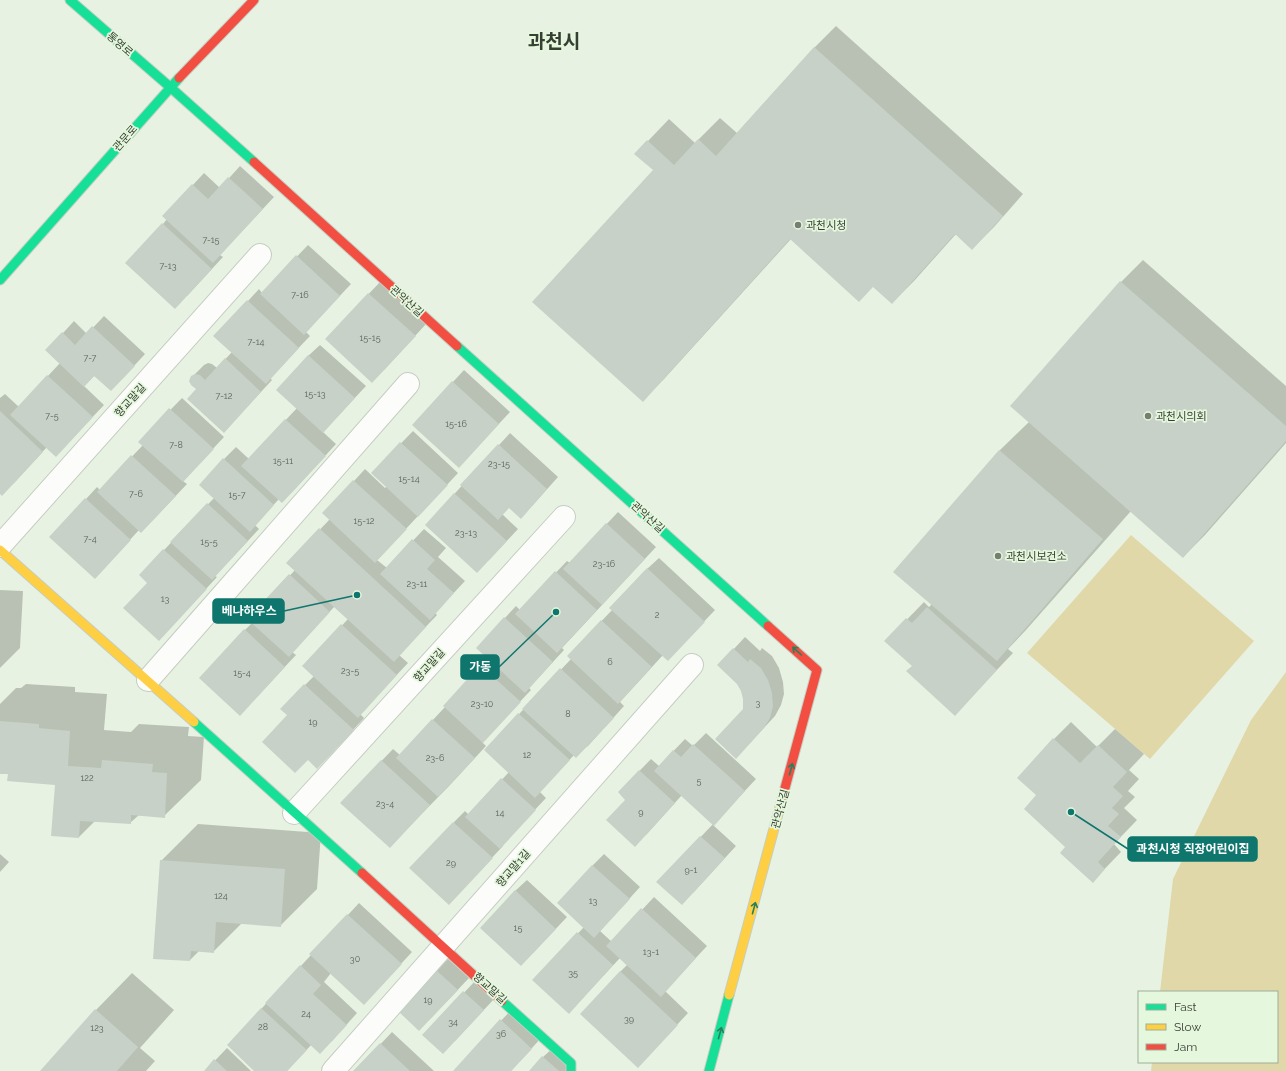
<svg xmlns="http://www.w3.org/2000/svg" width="1286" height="1071" font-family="Raleway,'Noto Sans KR',sans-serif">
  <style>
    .green { fill: #e0d8a9 }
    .shadow { fill: #0003 }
    .building { fill: #c7d1c7 }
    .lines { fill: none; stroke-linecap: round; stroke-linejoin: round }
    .street-casing { stroke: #c5cdc1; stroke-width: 24 }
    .fast-casing { stroke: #c5cdc1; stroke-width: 11 }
    .slow-casing { stroke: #c5cdc1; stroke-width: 11 }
    .jam-casing { stroke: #c5cdc1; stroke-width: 11 }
    .street { stroke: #fcfdfb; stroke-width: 22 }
    .fast { stroke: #16e098; stroke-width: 9 }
    .slow { stroke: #ffcf43; stroke-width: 9 }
    .jam { stroke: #f24e42; stroke-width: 9 }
    .oneway { stroke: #2a7f5c }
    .poi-dot { fill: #757e71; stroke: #e5f8dd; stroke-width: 1.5 }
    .labels { text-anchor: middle; stroke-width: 3.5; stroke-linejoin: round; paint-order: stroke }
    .number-label { font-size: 9px; fill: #5b6459 }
    .street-label { font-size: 11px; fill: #373f34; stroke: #e5f8dd }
    .poi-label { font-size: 11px; fill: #373f34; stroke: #e5f8dd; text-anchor: start }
    .town-label { font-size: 19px; font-weight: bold; fill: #373f34; stroke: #e5f8dd }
    .leader { fill: none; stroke: #0f766e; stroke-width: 1.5 }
    .callout-dot { fill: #0f766e; stroke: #e5f8dd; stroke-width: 1.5 }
    .callout { fill: #0f766e; stroke: #0f766e; stroke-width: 1.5 }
    .callout-label { font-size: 12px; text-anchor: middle; font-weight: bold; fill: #fff }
  </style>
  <rect width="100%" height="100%" fill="#e8f2e3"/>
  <path class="green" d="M1131 535 1254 641 1150 759 1027 653Z
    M1286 672V1071H1151L1152 1062H1277V992H1160L1173 879 1251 720Z"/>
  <path class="shadow" d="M836 26 1023 194 994 227 972 249 956 234 914 281 892 303 874 286 791 239 664 379 643 400 654 170 648 141 669 119 695 143 720 118 737 133 814 48Z
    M240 166 274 197 220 255 223 257 187 296 163 224 167 219 164 216 204 173 220 188Z
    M308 245 351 284 306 332 310 336 270 378 272 380 235 420 197 389 192 377 204 365 208 363 212 364 217 368 232 352 248 301 259 289 262 293Z
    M1143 260 1286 386V443L1205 535 1183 557 1131 511 1026 630 1008 649 1013 653 955 714 913 666 886 641 924 602 929 607 932 604 894 572 1000 450 1029 422 1121 282Z
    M380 282 426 324 384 370 326 339Z
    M104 316 145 354 122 379 95 375 84 386 104 405 67 444 47 447 14 483 0 492V398L5 394 19 407 60 363 63 333 74 321 87 334Z
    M320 345 366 386 323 432 336 444 293 491 279 499 255 525 259 529 215 576 217 577 170 628 149 583 164 550 214 498 200 485 224 459 236 447 249 459 297 408 308 356Z
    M464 370 510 412 470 455 413 425Z
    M182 398 224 437 183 481 187 484 153 520 139 530 106 566 86 499 97 487 100 490 143 445 140 441Z
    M413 431 458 473 377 560 387 568 424 529 446 548 438 557 465 581 435 613 437 615 399 655 408 663 360 714 364 718 329 756 308 759 288 715 305 685 314 676 304 666 348 619 335 606 292 652 296 655 251 703 245 630 253 622 249 619 295 570 288 563 330 519 354 481 365 469 385 488 387 486 372 473Z
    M510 433 558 477 532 506 509 507 502 514 518 529 489 560 426 525Z
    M618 512 656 547 562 648 564 650 529 688 531 690 482 742 486 746 450 785 401 835 342 802 393 749 400 755 445 707 444 706 488 658 477 648 516 606 520 610 567 561 570 563Z
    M659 558 715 610 679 648 663 655 620 702 624 706 588 746 574 755 540 792 546 798 502 845 503 846 460 892 454 822 465 811 469 815 509 772 485 750 571 659 568 656 613 609 647 569Z
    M0 590 23 591 20 648 0 668Z
    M745 637 760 651 762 648 772 656 779 668 783 682 784 694 781 705 775 716 747 746 744 699 741 690 738 684 719 665Z
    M26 684 75 687V692L107 694 104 730 131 732 139 724 189 727 188 736 204 737 201 780 164 816 139 815 130 823 95 821 79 837 56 784 9 774 0 773V704L16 688H21Z
    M1071 722 1097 747 1115 729 1144 754 1129 770 1139 779 1128 791 1135 797 1124 808 1137 820 1114 844 1121 852 1093 881 1067 847 1037 795 1054 739Z
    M706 733 756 779 713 825 736 846 693 893 658 882 713 824 682 795 646 835 627 800 619 792 651 759 659 766 685 739 693 746Z
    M198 824 321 833 317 889 280 926 242 923 213 952 199 951 190 960 161 861Z
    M0 854 9 862 0 872Z
    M604 854 640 887 600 931 612 942 654 897 707 946 665 991 688 1013 649 1055 620 972 628 964 620 958 580 1001 534 980 584 927 592 866Z
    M527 880 567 917 533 953 515 891Z
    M359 903 412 952 375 992 331 973 324 982 357 1013 332 1041 312 1044 287 1071H256L228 1045Z
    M448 959 469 978 431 1018 399 1011Z
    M132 973 174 1010 140 1048 155 1061 146 1071H41L96 1010Z
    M476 980 495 998 455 1041 424 1035Z
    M512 1009 542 1037 511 1071H454Z
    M392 1032 434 1071H355Z
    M555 1046 572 1071H530L543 1057Z
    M227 1048 251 1071H205Z"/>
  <path class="building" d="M814 47 1003 216 972 250 955 234 892 304 873 287 859 302 790 239 643 402 532 302 653 170 634 154 647 140 674 165 698 139 716 156Z
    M228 177 263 209 213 263 162 216 192 184 208 199Z
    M162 223 212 269 175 309 125 263Z
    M296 255 340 296 304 335 260 294Z
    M1120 281 1286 426V441L1183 558 1010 406Z
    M368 293 416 336 372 383 325 339Z
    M247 300 299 348 266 384 213 336Z
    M92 326 135 366 111 391 94 376 84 387 45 350 62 332 75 345Z
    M308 355 355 398 323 433 276 390Z
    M225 358 261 392 224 433 187 399 196 389 191 385 189 381 191 376 195 374 200 375 205 380Z
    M47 375 93 417 56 457 10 415Z
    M452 381 499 424 459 468 412 425Z
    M169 408 214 449 183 482 138 442Z
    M0 411 43 452 2 496 0 494Z
    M285 419 326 456 282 503 241 466Z
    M400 442 448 485 418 517 371 473Z
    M498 444 547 489 521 519 509 508 498 520 460 485Z
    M999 450 1103 539 997 661 893 572Z
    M131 455 176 496 141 533 97 492Z
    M223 458 274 505 250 532 199 485Z
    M353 480 407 529 375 563 322 513Z
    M454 493 507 541 477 573 425 525Z
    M85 498 131 540 95 579 49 537Z
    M207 503 248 541 212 580 170 542Z
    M606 523 645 559 602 605 563 569Z
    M319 528 426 627 394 662 286 563Z
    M412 539 435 560 427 569 454 593 430 620 380 574Z
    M163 549 207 589 159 641 123 608 147 583 139 575Z
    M647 568 705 622 668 661 609 608Z
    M555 571 597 610 557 653 515 614Z
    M289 574 330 612 289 657 247 619Z
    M927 607 997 670 955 716 906 671 912 666 884 641 906 618 912 623Z
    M504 617 553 662 525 693 476 648Z
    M601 620 652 667 618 704 567 656Z
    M341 624 397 675 358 718 302 666Z
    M244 629 285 667 240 716 199 678Z
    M733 648 748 662 750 659 761 668 768 680 772 693 773 706 770 718 764 728 736 759 715 739 743 709V699L741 691 737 684 717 665Z
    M480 665 521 702 483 743 443 706Z
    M560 668 614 718 576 758 522 709Z
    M304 684 354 730 317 769 308 760 295 773 262 742 287 715 280 709Z
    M518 713 570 760 535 798 484 750Z
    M432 719 475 758 438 797 396 758Z
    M0 721 39 724V728L70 731 68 766 101 768 102 760 153 764 152 772 167 773 165 818 131 815V824L80 821 79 838 51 836 55 785 7 781 8 774H0Z
    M1053 738 1080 763 1098 745 1127 772 1113 787 1123 796 1112 808 1119 814 1108 826 1121 837 1098 862 1105 869 1093 883 1060 853 1065 847 1024 809 1036 795 1017 778Z
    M693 744 745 791 714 826 654 771 673 750 681 757Z
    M381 760 430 805 390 848 340 803Z
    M639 770 675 803 635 847 606 820 625 800 618 792Z
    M501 778 536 810 500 849 465 817Z
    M453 822 493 858 449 905 409 868Z
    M700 836 725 858 682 905 656 882Z
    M160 860 285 869 281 927 216 922 214 953 191 951 190 961 153 959Z
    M592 865 630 899 594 938 557 903Z
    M515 890 556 929 521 966 480 928Z
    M641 908 696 958 661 997 606 946Z
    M347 914 402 964 364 1005 309 954Z
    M577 932 613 965 569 1014 532 980Z
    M300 965 321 985 313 994 347 1025 320 1054 265 1003Z
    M436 970 458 990 419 1031 398 1011Z
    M620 971 678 1025 638 1068 580 1014Z
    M463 991 484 1010 443 1054 422 1035Z
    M261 1008 307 1050 287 1071H254L227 1045Z
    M95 1009 138 1047 117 1071H40Z
    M500 1019 532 1049 511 1071H453Z
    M380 1043 410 1071H353Z
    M542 1056 559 1071H529Z
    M214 1059 227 1071H204Z"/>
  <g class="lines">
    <defs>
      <path id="street" d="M0 546 260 255
        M148 680 408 384
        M294 813 564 517
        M333 1071 692 665"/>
      <path id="fast" d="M70 0 170 87 254 162
        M0 280 179 78
        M457 346 768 626
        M194 722 362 873
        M502 1001 571 1063V1071
        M709 1071 729 995"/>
      <path id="slow" d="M0 550 194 722
        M729 995 782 799"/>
      <path id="jam" d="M179 78 254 0
        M254 162 457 346
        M768 626 817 670 782 799
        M362 873 502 1001"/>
    </defs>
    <use href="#street" class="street-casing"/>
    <use href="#fast" class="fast-casing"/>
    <use href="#slow" class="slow-casing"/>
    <use href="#jam" class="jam-casing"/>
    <use href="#street" class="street"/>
    <use href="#fast" class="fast"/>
    <use href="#slow" class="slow"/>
    <use href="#jam" class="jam"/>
  </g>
  <defs><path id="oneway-shaft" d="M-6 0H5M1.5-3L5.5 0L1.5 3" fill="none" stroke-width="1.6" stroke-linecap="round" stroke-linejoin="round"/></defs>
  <g class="oneway">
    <use href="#oneway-shaft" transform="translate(797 651) rotate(-138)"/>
    <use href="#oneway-shaft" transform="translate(791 769) rotate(-75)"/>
    <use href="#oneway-shaft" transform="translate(754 908) rotate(-75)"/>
    <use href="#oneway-shaft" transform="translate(720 1033) rotate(-75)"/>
  </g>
  <g class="poi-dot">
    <circle cx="798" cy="225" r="4"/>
    <circle cx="1148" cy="416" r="4"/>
    <circle cx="998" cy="556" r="4"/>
  </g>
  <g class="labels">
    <g class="number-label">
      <text x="211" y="243">7-15</text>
      <text x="168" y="269">7-13</text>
      <text x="300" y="298">7-16</text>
      <text x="370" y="341">15-15</text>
      <text x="256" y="345">7-14</text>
      <text x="90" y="361">7-7</text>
      <text x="315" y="397">15-13</text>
      <text x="224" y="399">7-12</text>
      <text x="52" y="419">7-5</text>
      <text x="456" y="427">15-16</text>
      <text x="176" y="448">7-8</text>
      <text x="283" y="464">15-11</text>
      <text x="499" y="467">23-15</text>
      <text x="409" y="482">15-14</text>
      <text x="136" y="497">7-6</text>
      <text x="237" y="498">15-7</text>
      <text x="364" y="524">15-12</text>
      <text x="466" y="536">23-13</text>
      <text x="90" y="542">7-4</text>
      <text x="209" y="545">15-5</text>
      <text x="604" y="567">23-16</text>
      <text x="417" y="587">23-11</text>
      <text x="165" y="602">13</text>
      <text x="657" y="618">2</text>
      <text x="610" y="665">6</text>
      <text x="350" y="674">23-5</text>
      <text x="242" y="676">15-4</text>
      <text x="758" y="706">3</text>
      <text x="482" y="707">23-10</text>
      <text x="568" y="717">8</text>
      <text x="313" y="725">19</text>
      <text x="527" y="758">12</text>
      <text x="435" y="761">23-6</text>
      <text x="87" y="781">122</text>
      <text x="699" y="784">5</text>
      <text x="385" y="807">23-4</text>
      <text x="641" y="815">9</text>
      <text x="500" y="816">14</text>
      <text x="451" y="866">29</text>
      <text x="691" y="873">9-1</text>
      <text x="221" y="899">124</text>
      <text x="593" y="904">13</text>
      <text x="518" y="931">15</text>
      <text x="651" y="955">13-1</text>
      <text x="355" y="962">30</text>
      <text x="573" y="976">35</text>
      <text x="428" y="1003">19</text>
      <text x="306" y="1017">24</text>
      <text x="629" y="1022">39</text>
      <text x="453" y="1025">34</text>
      <text x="263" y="1030">28</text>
      <text x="97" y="1031">123</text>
      <text x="501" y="1037">36</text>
    </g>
    <g class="street-label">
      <text transform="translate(120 44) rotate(41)" y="4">통영로</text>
      <text transform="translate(125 138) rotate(-49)" y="4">관문로</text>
      <text transform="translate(407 301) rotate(42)" y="4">관악산길</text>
      <text transform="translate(130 400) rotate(-48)" y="4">향교말길</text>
      <text transform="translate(648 517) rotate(42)" y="4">관악산길</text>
      <text transform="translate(429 665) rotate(-48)" y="4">향교말길</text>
      <text transform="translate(780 809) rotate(-75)" y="4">관악산길</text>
      <text transform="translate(513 868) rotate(-49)" y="4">향교말1길</text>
      <text transform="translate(490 988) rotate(42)" y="4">향교말길</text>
    </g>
    <g class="poi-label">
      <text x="806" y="229">과천시청</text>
      <text x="1156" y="420">과천시의회</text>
      <text x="1006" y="560">과천시보건소</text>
    </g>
    <g class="town-label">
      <text x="554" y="48">과천시</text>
    </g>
  </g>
  <path class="leader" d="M357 595L284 611M556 612L499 667M1071 812L1128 849"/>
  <g class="callout-dot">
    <circle cx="357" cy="595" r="4"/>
    <circle cx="556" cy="612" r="4"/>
    <circle cx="1071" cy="812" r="4"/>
  </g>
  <g class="callout">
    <rect x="213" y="599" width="71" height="24" rx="4"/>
    <rect x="461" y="655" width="38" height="24" rx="4"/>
    <rect x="1128" y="837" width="129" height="24" rx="4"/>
  </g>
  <g class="callout-label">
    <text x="249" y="615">베나하우스</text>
    <text x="480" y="671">가동</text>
    <text x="1193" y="853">과천시청 직장어린이집</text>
  </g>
  <rect x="1138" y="991" width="140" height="72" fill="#e5f8dd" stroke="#9fae99"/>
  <rect x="1146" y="1004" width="20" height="6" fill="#16e098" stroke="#9fae99"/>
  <text x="1174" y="1011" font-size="12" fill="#373f34">Fast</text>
  <rect x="1146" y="1024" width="20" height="6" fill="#ffcf43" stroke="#9fae99"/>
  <text x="1174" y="1031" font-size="12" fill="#373f34">Slow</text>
  <rect x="1146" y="1044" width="20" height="6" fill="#f24e42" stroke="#9fae99"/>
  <text x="1174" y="1051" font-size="12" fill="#373f34">Jam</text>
</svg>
